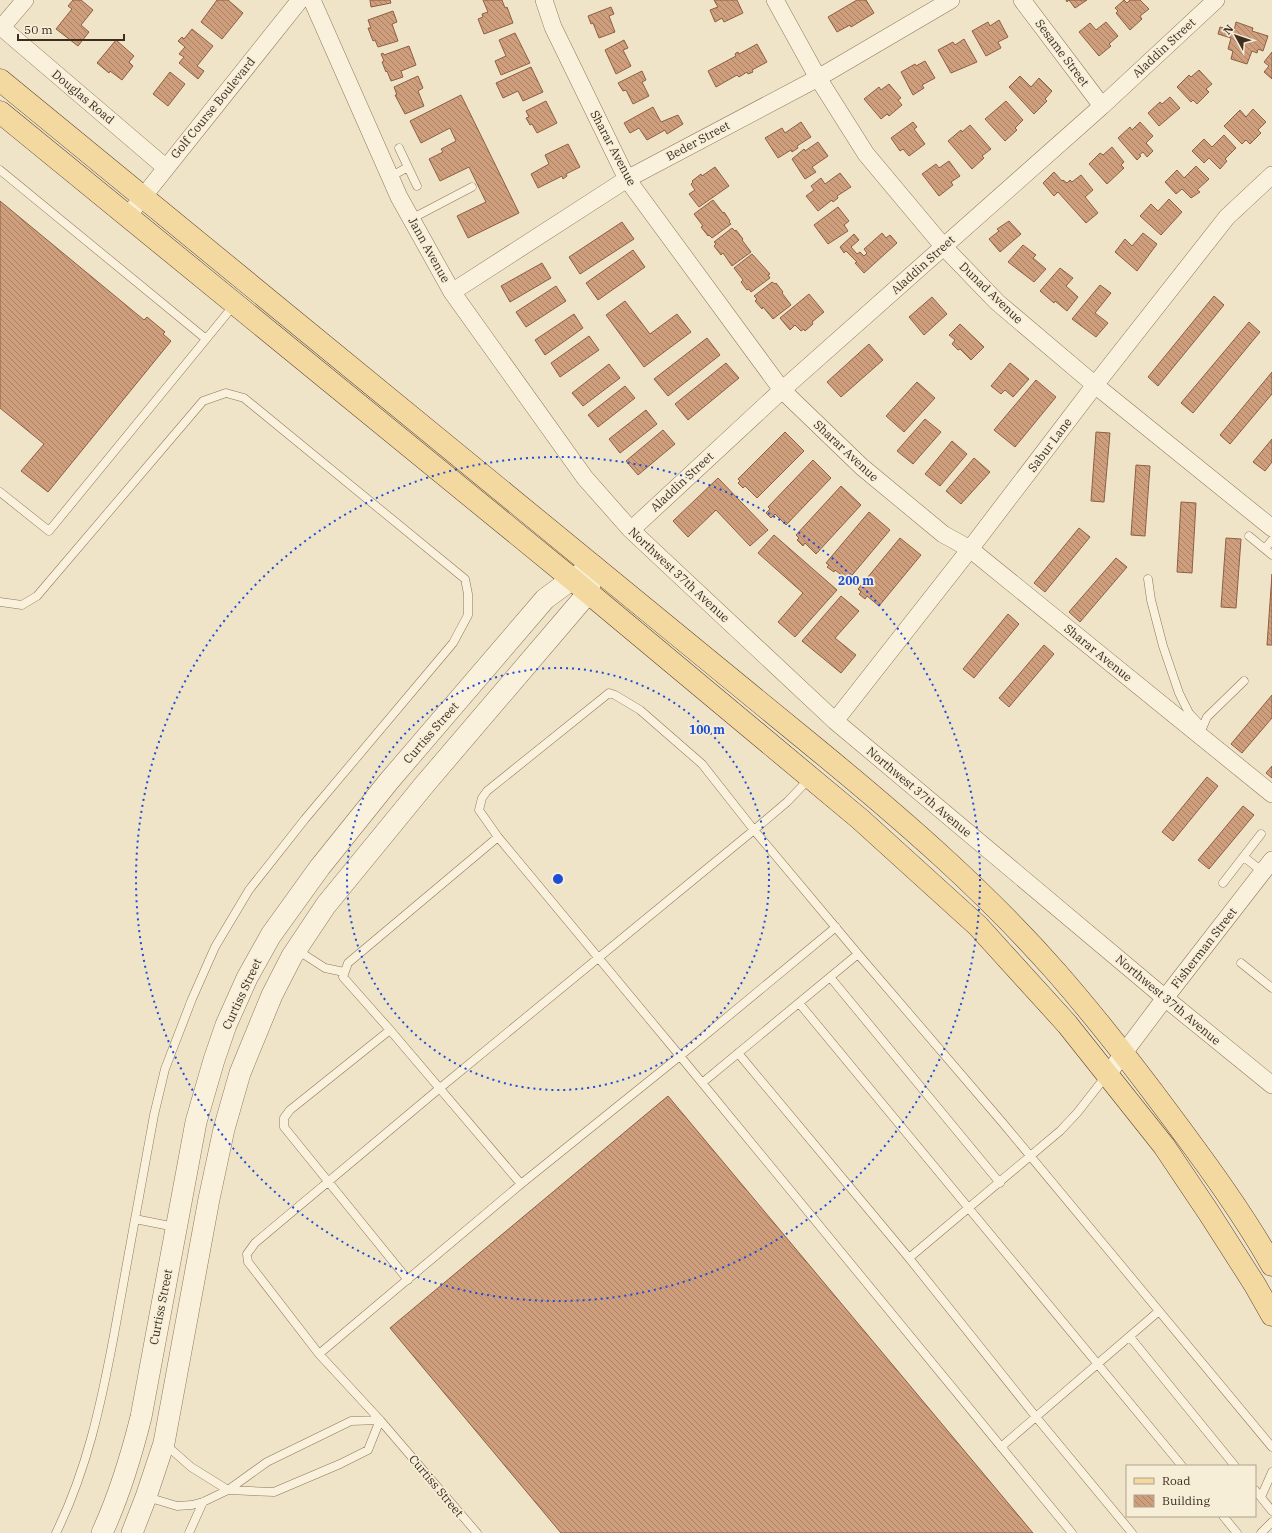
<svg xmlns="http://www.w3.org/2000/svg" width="1272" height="1533" font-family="'IBM Plex Serif',serif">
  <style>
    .building { fill: url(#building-back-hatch); stroke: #8d5f41 }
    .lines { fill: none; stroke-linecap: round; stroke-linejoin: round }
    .service-casing { stroke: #8d765c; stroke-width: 9 }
    .minor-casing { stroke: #8d765c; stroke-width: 18 }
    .tertiary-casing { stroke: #8d765c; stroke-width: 22 }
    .primary-casing { stroke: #5b4430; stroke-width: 23 }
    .service { stroke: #faf1dc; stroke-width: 8 }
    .minor { stroke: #faf1dc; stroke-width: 17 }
    .tertiary { stroke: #faf1dc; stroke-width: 21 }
    .primary { stroke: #f3d9a0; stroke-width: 22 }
    .ring { fill: none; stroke: #1d4ed8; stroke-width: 2; stroke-dasharray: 2 4 }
    .labels { text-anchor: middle; stroke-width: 3.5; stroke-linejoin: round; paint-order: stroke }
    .street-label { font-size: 12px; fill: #3d2e20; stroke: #f7eed8 }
    .centre { fill: #1d4ed8; stroke: #f7eed8; stroke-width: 2 }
    .ring-label { font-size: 12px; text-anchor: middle; font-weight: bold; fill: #1d4ed8; stroke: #f7eed8; stroke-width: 3.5; stroke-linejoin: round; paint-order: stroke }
  </style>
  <defs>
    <pattern id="building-back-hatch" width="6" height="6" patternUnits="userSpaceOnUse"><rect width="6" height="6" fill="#cf9f7d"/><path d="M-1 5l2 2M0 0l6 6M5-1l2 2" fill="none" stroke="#a98266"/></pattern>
  </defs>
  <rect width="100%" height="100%" fill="#f0e4c8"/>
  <path class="building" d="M73 0H81L93 10 81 25 89 32 78 46 56 29 72 9 68 6Z
    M217 0H228L243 13 222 39 201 22Z
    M370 0H390L391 3 371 7Z
    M483 0H502L505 8 507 7 513 23 484 34 478 19 483 17 482 14 488 12Z
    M714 0H737L743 13 724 22 722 18 715 22 710 10 718 7Z
    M857 0H866L874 13 851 27 850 25 837 32 828 17Z
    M1066 0H1087L1075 8 1069 0 1067 2Z
    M1124 0 1127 3 1130 0H1140L1149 9 1140 16 1142 19 1130 30 1116 13 1118 11 1115 8Z
    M611 7 614 14 609 16 615 32 599 38 593 23 591 24 588 16Z
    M393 11 397 22 392 24 398 41 378 47 375 40 373 41 368 28H371L368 20Z
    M999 20 1008 37 998 42 1001 48 986 56 972 31 988 22 990 26Z
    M1106 22 1118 36 1109 44 1111 46 1099 56 1079 32 1090 23 1096 30Z
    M1236 22 1253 28 1252 31 1268 36 1263 51 1258 49 1257 53 1252 51 1247 64 1231 59 1233 51 1228 49 1231 38 1218 34 1220 27 1234 31Z
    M192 29 213 46 197 66 204 71 198 79 179 63 184 57 179 54 185 47 178 41 182 37 184 39Z
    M515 33 530 63 501 75 495 61 506 56 499 40Z
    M964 39 977 62 951 73 938 50 953 42 955 45Z
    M116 40 134 56 129 62 133 66 122 80 110 71 109 73 97 63Z
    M624 40 628 48 623 50 631 66 616 74 605 50Z
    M757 44 767 62 752 70 753 72 748 74 747 72 739 77 737 75 716 87 708 71 736 56 735 54 736 53 738 52 739 54Z
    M409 46 416 65 401 71 403 77 391 81 387 71 386 72 382 62 384 61 381 54 383 53 384 55Z
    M1272 52V79L1264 72 1269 66 1264 62Z
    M925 61 935 78 922 85 924 88 913 95 901 72 915 64 916 66Z
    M531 67 543 92 523 101 518 91 503 98 496 83Z
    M1199 70 1212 84 1206 89 1209 92 1197 104 1193 100 1191 102 1177 87 1189 75 1191 77Z
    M642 71 646 80 642 82 649 96 633 104 626 90 623 91 618 83Z
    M170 72 185 84 168 106 153 94Z
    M418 76 423 88 418 91 424 106 405 114 395 95H397L394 87Z
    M1020 76 1031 87 1039 78 1052 91 1045 99 1047 101 1034 114 1009 87Z
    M889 84 901 98 898 100 902 105 889 116 887 114 881 119 864 99 879 87 881 90Z
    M461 95 519 213 468 238 457 216 486 202 469 167 440 181 429 159 443 152 441 149 456 141 450 128 421 143 410 121Z
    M1170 97 1180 108 1159 126 1148 113 1160 102 1162 104Z
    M546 101 557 123 537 133 532 124 530 125 526 118 529 117 526 111Z
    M1006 101 1023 120 1015 128 1017 130 1005 141 985 119Z
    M653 107 661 122 678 115 683 124 667 134 665 130 647 140 639 128 630 133 624 123Z
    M1253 109 1266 122 1258 130 1261 133 1250 144 1246 140 1242 144 1224 126 1240 110 1246 117Z
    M801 122 811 137 797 146 798 148 792 152 791 150 778 158 765 138 782 128 785 133Z
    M913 122 917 127 914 129 925 144 909 156 903 149 900 151 891 138Z
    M1140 122 1153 136 1146 143 1153 151 1147 157 1143 152 1139 155 1141 156 1137 160 1118 138 1130 127 1132 130Z
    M970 125 991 149 982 156 984 158 972 169 948 141 961 130 962 132Z
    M1224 135 1236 148 1225 159 1227 161 1220 169 1209 158 1204 163 1192 151 1204 139 1212 147Z
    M818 142 828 156 812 167 816 172 805 179 792 159 804 149 805 151Z
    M568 144 580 167 566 174 567 176 563 179 562 176 538 188 531 174 549 164 545 155Z
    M1112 147 1124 162 1121 165 1124 168 1107 184 1089 164 1100 153 1103 155Z
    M949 161 960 176 951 182 953 185 939 196 922 174 936 164 939 168Z
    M1196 166 1209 179 1197 190 1200 192 1191 198 1182 189 1176 194 1165 182 1177 170 1184 178Z
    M715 167 729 186 699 207 689 194 695 190 691 184 693 182 692 181 701 174 702 176Z
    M1054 172 1062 181 1063 180 1067 183 1070 180 1072 182 1081 175 1093 190 1085 197 1098 213 1086 223 1058 192 1054 196 1043 183Z
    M840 173 851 187 837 196 838 198 833 202 832 200 818 211 806 196 814 190 811 186 821 178 825 184Z
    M1169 199 1182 212 1161 235 1140 216 1151 204 1158 211Z
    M713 200 723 213 724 212 730 221 729 222 731 224 712 238 709 235 708 236 701 227 703 226 694 214Z
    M0 201 144 320 147 317 165 332 163 334 171 341 48 492 21 471 44 444 0 408Z
    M838 207 849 221 844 225 848 231 828 244 814 225Z
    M1009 221 1021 234 1000 252 989 239 999 231 997 229Z
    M622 222 634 239 580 274 569 257Z
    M732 228 735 231 736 230 743 239 742 240 751 252 732 266 723 253 721 255 714 246 716 244 714 242Z
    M882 233 886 238 890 235 897 243 864 273 855 263 857 262 846 251 844 253 840 247 854 234 859 240 851 247 857 254 860 252 864 256 867 253 864 249Z
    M1143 233 1157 244 1137 271 1115 252 1125 239 1132 246Z
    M1023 245 1036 255 1033 258 1046 269 1034 282 1008 262Z
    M633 250 645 267 598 300 586 283Z
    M752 254 770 274 768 275 770 278 751 292 749 289 747 290 741 282 743 280 734 268Z
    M542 263 551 278 510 302 501 286Z
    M1060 268 1073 278 1066 286 1078 297 1067 311 1055 301 1054 303 1040 291Z
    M772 282 775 284 776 283 783 292 782 293 791 305 773 319 763 307 762 309 755 301 757 299 754 296Z
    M1100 285 1111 293 1095 313 1108 323 1096 337 1072 319Z
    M556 286 566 301 526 327 516 312Z
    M809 294 824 312 812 322 813 324 805 331 804 329 801 331 795 325 790 330 780 318Z
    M1214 296 1224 305 1158 386 1148 377Z
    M932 297 947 314 924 335 909 317Z
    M625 301 650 334 677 314 691 332 644 367 606 315Z
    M574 314 583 328 545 355 535 340Z
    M1249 322 1260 332 1193 413 1181 403Z
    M960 324 984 347 971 360 960 349 958 350 952 344 955 340 949 335Z
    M589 336 599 350 560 377 551 363Z
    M707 338 720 355 668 396 654 379Z
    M869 344 883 360 841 397 827 382Z
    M726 363 739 378 688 420 675 404Z
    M1010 363 1029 379 1013 397 1005 390 1001 394 991 386Z
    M609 364 620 378 583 406 572 393Z
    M1272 372V394L1230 444 1220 435Z
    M1036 380 1056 397 1015 447 994 430Z
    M917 382 935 398 904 432 886 416Z
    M625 386 635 398 598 427 588 415Z
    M646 410 657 424 620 453 609 439Z
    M925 419 941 432 913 464 897 451Z
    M663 430 675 444 638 475 626 461Z
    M785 432 804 451 757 498 745 486 743 488 738 483 740 481 738 479Z
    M1096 432 1110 433 1104 502 1091 501Z
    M1272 439V462L1265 471 1253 462Z
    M952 441 967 454 940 486 925 474Z
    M974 458 990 472 961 504 946 491Z
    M813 460 831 478 786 525 775 514 771 518 766 513 770 509 768 507Z
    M1136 465 1150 466 1145 536 1131 535Z
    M718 478 768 530 750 546 716 510 688 537 673 521Z
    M841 486 861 505 816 554 805 543 803 546 797 540 799 538 796 535Z
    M1181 502 1196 503 1192 573 1177 572Z
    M869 512 890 530 848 580 835 570 834 572 827 567 829 565 826 563Z
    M1079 528 1090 537 1045 592 1034 583Z
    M774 535 837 590 795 637 778 622 803 593 758 553Z
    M900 538 921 555 879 606 867 596 865 599 859 594 861 592 858 589Z
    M1226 538 1241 539 1236 608 1221 607Z
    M1116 558 1127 567 1080 622 1069 612Z
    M1272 574V645H1267Z
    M841 596 859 611 835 638 856 655 841 673 802 641Z
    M1008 614 1019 624 974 678 963 669Z
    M1044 645 1054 654 1009 707 999 698Z
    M1272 695V718L1242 753 1231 744Z
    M1272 766V778L1266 773Z
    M1207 777 1218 786 1173 841 1162 832Z
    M1243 806 1254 815 1209 869 1198 860Z
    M668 1096 1033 1533H561L390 1328Z"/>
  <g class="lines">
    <defs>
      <path id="service" d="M399 148 417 186
        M0 170 206 339
        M390 177 408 167
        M411 219 472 187
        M0 492 49 531 234 305
        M1249 536 1272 555
        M1265 549 1272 540
        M1148 579 1151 600 1163 646 1179 693 1189 713 1202 727
        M0 602 22 605 37 596 203 401 226 393 244 398 465 579 468 594V615L453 643 305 819 249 890 215 947 192 999 165 1069 154 1115 135 1219
        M1201 731 1207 717 1244 681
        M810 778 787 802 754 830 702 764 640 710 615 695 609 693 487 791 482 798 479 810 498 837 680 1056 1072 1533
        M498 837 348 963 343 977 390 1030 521 1184
        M1244 857 1263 872
        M1223 883 1261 834
        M297 950 325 968 344 972
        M858 954 1002 1122 1272 1447
        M1241 963 1272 988
        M830 977 1000 1183
        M799 1003 1182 1466
        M390 1030 290 1110 284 1118V1127L408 1280
        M738 1053 909 1258 1036 1417 1132 1533
        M909 1258 1060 1131 1077 1113 1106 1076
        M1130 1337 1235 1466
        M319 1354 521 1184 680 1056 836 927
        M1001 1447 1159 1311
        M1255 1490 1272 1511
        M147 1497 177 1506 192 1505 203 1502 228 1490 267 1462 351 1421 380 1420 368 1450 340 1464 274 1492 228 1490 191 1467 165 1444
        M1261 1497 1272 1472
        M1223 1516 1237 1533
        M56 1533C87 1470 101 1404 114 1335 121 1296 128 1258 135 1219L175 1227
        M189 1533 203 1502
        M477 1533 380 1420 319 1354 248 1262 247 1254 255 1243 440 1088 754 830 858 954 702 1083
        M1261 1533 1272 1522"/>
      <path id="minor" d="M312 0 399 197 452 292 585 478 631 530 835 721 1165 998 1272 1085
        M544 0 553 27 627 179 782 390 862 467 943 534 970 549 1272 794
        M775 0 818 78 866 154 943 246 997 302 1095 385 1272 528
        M1022 0 1102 106
        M0 26 165 167
        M2 27 25 0
        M127 217 300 0
        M452 292 627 179 818 78 951 0
        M631 530 782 390 1102 106 1216 0
        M835 721 970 549 1095 385 1227 217 1272 175
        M1108 1074 1165 998 1272 860"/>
      <path id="tertiary" d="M102 1533C119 1496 131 1457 141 1417L196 1122 214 1060 226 1025 247 978 271 935 320 867 389 781 545 599 572 579 594 566
        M132 1533 146 1497 164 1443 209 1199 224 1129 240 1073 272 995 292 956 326 905 425 784 588 593 592 576"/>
      <path id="primary" d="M0 80 819 751C903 820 985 891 1057 973 1098 1020 1136 1069 1173 1119 1208 1166 1243 1214 1272 1265
        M0 112 572 579 860 819 978 926 1067 1024 1164 1146 1209 1213 1255 1285 1272 1315"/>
    </defs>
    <use href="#service" class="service-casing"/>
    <use href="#minor" class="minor-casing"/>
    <use href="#tertiary" class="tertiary-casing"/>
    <use href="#primary" class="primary-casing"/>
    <use href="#service" class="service"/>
    <use href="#minor" class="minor"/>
    <use href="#tertiary" class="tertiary"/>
    <use href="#primary" class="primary"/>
  </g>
  <g class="ring">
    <circle cx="558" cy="879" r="211"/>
    <circle cx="558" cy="879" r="422"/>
  </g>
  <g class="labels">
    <g class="street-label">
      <text transform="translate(1164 48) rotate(-43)" y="4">Aladdin Street</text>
      <text transform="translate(1062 53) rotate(53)" y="4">Sesame Street</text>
      <text transform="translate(83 97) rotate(40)" y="4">Douglas Road</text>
      <text transform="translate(213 108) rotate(-51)" y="4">Golf Course Boulevard</text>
      <text transform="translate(698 141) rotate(-28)" y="4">Beder Street</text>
      <text transform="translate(613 148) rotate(62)" y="4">Sharar Avenue</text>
      <text transform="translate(429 250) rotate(61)" y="4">Jann Avenue</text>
      <text transform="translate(923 265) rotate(-42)" y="4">Aladdin Street</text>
      <text transform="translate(991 293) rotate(44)" y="4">Dunad Avenue</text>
      <text transform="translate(1050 445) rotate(-53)" y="4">Sabur Lane</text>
      <text transform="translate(846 451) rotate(43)" y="4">Sharar Avenue</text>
      <text transform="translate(682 482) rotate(-43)" y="4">Aladdin Street</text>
      <text transform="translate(679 575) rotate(43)" y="4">Northwest 37th Avenue</text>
      <text transform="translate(1098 653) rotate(39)" y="4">Sharar Avenue</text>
      <text transform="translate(431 733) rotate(-49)" y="4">Curtiss Street</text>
      <text transform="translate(919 792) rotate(40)" y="4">Northwest 37th Avenue</text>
      <text transform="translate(1204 948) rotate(-52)" y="4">Fisherman Street</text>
      <text transform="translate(242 994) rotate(-65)" y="4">Curtiss Street</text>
      <text transform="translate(1168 1000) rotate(40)" y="4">Northwest 37th Avenue</text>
      <text transform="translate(161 1307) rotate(-79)" y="4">Curtiss Street</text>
      <text transform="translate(436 1486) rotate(50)" y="4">Curtiss Street</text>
    </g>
  </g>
  <circle cx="558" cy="879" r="6" class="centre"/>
  <g class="ring-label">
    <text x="856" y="585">200 m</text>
    <text x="707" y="734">100 m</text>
  </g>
  <rect x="1126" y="1465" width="130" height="52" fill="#f7eed8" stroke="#ada18e"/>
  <rect x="1134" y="1478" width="20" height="6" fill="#f3d9a0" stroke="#ada18e"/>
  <text x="1162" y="1485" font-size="12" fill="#3d2e20">Road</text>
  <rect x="1134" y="1495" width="20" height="12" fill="url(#building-back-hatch)" stroke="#ada18e"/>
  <text x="1162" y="1505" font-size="12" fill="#3d2e20">Building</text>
  <g transform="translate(1236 36) rotate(310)" stroke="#f7eed8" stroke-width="3" paint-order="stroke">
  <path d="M0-3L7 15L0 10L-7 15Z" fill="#3d2e20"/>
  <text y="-6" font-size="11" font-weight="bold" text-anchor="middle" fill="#3d2e20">N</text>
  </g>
  <path d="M18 34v6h106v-6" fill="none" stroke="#3d2e20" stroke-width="2"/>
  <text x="24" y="34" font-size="12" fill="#3d2e20" stroke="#f7eed8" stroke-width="3" paint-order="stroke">50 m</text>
</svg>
